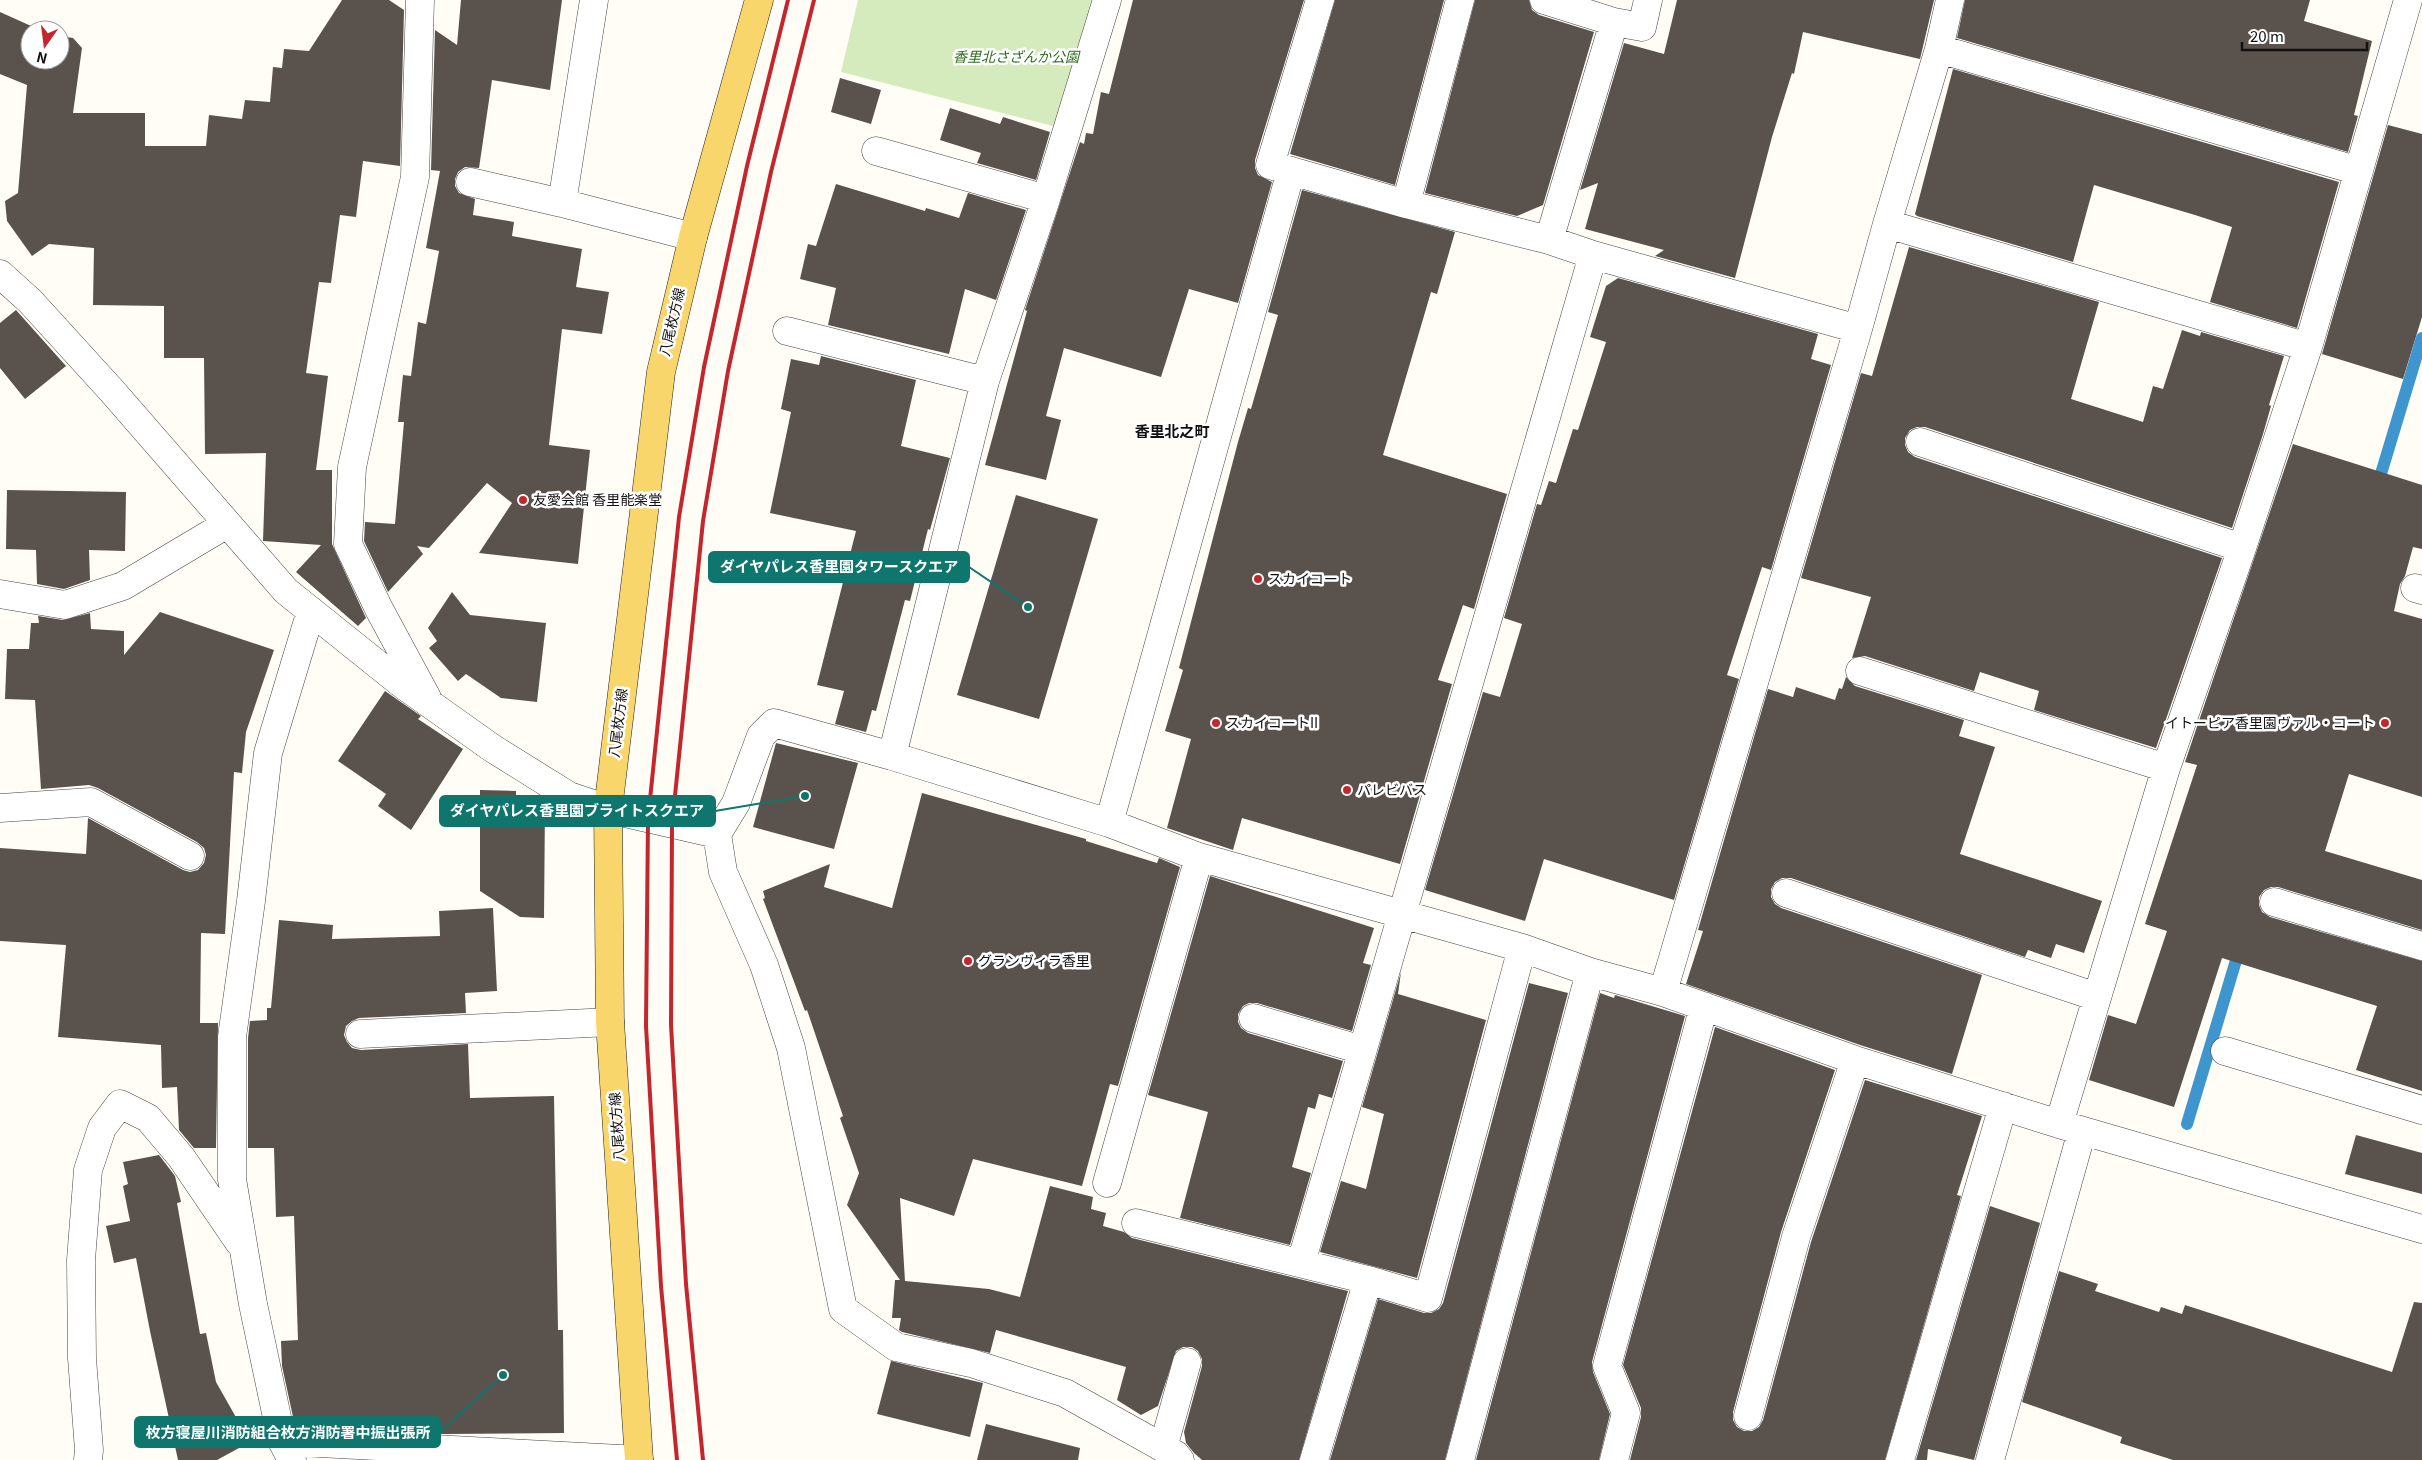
<svg xmlns="http://www.w3.org/2000/svg" width="2422" height="1460" font-family="Georgia,'Noto Sans JP',serif">
  <style>
    .green { fill: #d5ebbd }
    .lines { fill: none; stroke-linecap: round; stroke-linejoin: round }
    .stream { stroke: #3f96cf; stroke-width: 12 }
    .building { fill: #5a524d }
    .minor-casing { stroke: #444; stroke-width: 29 }
    .major-casing { stroke: #222; stroke-width: 29 }
    .minor { stroke: #fff; stroke-width: 28 }
    .major { stroke: #f9d66b; stroke-width: 28 }
    .rail { stroke: #c4262e; stroke-width: 4 }
    .poi-dot { fill: #c4262e; stroke: #fff; stroke-width: 2 }
    .labels { text-anchor: middle; stroke-width: 5; stroke-linejoin: round; paint-order: stroke }
    .park-label { font-size: 14px; font-style: italic; fill: #2f6b1f; stroke: #fff }
    .street-label { font-size: 14px; fill: #111; stroke: #fff }
    .poi-label { font-size: 14px; fill: #111; stroke: #fff; text-anchor: start }
    .neighbourhood-label { font-size: 15px; font-weight: bold; fill: #111; stroke: #fff }
    .leader { fill: none; stroke: #0f766e; stroke-width: 2 }
    .callout-dot { fill: #0f766e; stroke: #fff; stroke-width: 2 }
    .callout { fill: #0f766e; stroke: #0f766e; stroke-width: 2 }
    .callout-label { font-size: 15px; text-anchor: middle; font-weight: bold; fill: #fff }
  </style>
  <rect width="100%" height="100%" fill="#fffdf5"/>
  <path class="green" d="M858 0H1092L1057 127 841 72Z"/>
  <g class="lines">
    <path class="stream" d="M2377 487 2422 338
      M2187 1124 2240 947"/>
  </g>
  <path class="building" d="M342 0H389L404 10 400 166 363 161 356 217 340 215 331 283 319 282 306 373 328 376 316 470H332V544L366 618 358 626 296 572 321 545 263 541 266 453 205 454 204 358H164V306L93 305 94 248 49 244 32 256 7 221 5 201 18 193 27 85 0 74V12L40 30H30V60H60V36L73 38 82 48 73 113H145V146H206L209 115 242 119 245 100 270 102 273 67 282 68 284 49 309 51Z
    M461 0H562L550 90 492 80 479 168 465 167 458 172 455 179V186L459 193 475 199 473 215 514 222 512 236 582 249 576 287 609 292 602 334 562 329 549 445 590 450 578 564 479 553 512 503 487 483 429 548 417 546 423 554 388 592 364 541 365 522 395 524 404 422H398L403 375 411 376 418 322 426 324 439 251 426 248 440 171 431 170 435 30 457 45Z
    M1133 0H1304L1255 160V168L1258 175 1272 182 1238 303 1189 289 1161 377 1064 348 1046 416 1061 420 1046 480 985 465 1027 311 1025 310 1080 142 1084 144 1086 133 1093 134 1101 92 1109 94Z
    M1335 0H1444L1395 185 1290 154Z
    M1475 0H1529L1532 10 1539 15 1594 32 1543 205 1517 216 1425 193Z
    M1677 0H1934L1920 59 1803 32 1794 74 1792 73 1772 137 1735 278 1655 256 1664 250 1585 229 1598 183 1580 190 1624 43 1664 54Z
    M1965 0H2310L2304 21 2372 41 2354 115 2358 116 2348 152 1957 38Z
    M1953 69 2339 182 2297 328 2210 302 2232 227 2195 215 2094 185 2073 262 1917 216 1915 214Z
    M840 78 881 90 871 124 831 112Z
    M950 108 1000 124 1003 117 1050 132 1036 180 977 163 981 153 940 140Z
    M2388 125 2422 134V317L2403 379 2322 354Z
    M836 184 925 211 926 208 959 218 968 193 1026 210 996 300 965 289 949 354 828 325 836 288 800 279 808 244 816 246Z
    M1302 190 1455 232 1437 294 1431 292 1383 455 1507 494 1474 609 1463 605 1438 680 1452 684 1400 864 1242 818 1233 850 1167 828 1191 739 1165 731 1183 670 1179 668 1238 442 1248 408 1251 409 1278 315 1268 312Z
    M1909 247 2099 302 2071 399 2143 422 2153 386 2163 389 2182 330 2200 336 2201 332 2284 356 2269 405 2271 406 2263 434 2232 528 1925 427H1917L1910 430 1905 438V445L1908 452 1915 457 2222 558 2156 748 2034 710 2039 691 1980 672 1974 691 1865 656 1852 658 1871 597 1801 578 1861 373 1872 376Z
    M1618 278 1818 334 1811 359 1831 365 1771 570 1762 567 1727 675 1739 679 1674 900 1544 859 1525 921 1425 890 1483 692 1500 697 1522 624 1504 618 1537 504 1541 505 1549 481 1556 483 1573 429 1578 430 1606 342 1590 337 1606 286Z
    M16 310 66 366 25 399 0 368V323Z
    M821 356 916 380 901 446 950 458 930 530 928 529 910 601 905 600 876 711 872 710 866 732 835 724 844 691 817 685 856 531 770 513 791 412 781 409 791 359 819 365Z
    M2293 444 2422 485V549L2413 547 2405 576 2400 584 2394 611 2422 619V797L2349 774 2325 851 2422 880V930L2278 887H2271L2264 890 2259 897V905L2262 912 2270 917 2422 961V1091L2356 1070 2377 1006 2222 958 2174 1107 2089 1080 2108 1015 2136 1024 2167 931 2145 924 2197 765 2185 762Z
    M7 490 126 492 125 551 89 550 90 580 64 589 37 584 36 550 6 549Z
    M1016 495 1098 519 1039 719 957 695Z
    M452 592 470 615 546 623 537 702 501 698 466 674 458 681 429 648 437 641 428 628Z
    M160 612 274 650 246 732 242 773 234 772 225 934 201 933 200 1023H218L216 1148H194L179 1130 177 1087 162 1088 161 1045 58 1037 66 945 0 941V848L86 854 88 818 183 870 190 872 198 870 204 863 206 855 204 848 197 842 98 788 89 785 41 789 35 700 5 699 7 649H29L31 623H39L38 616 63 620 90 613 91 629 124 631V655Z
    M1846 677 1855 686 1964 720 1959 736 1995 747 1960 854 2102 901 2084 953 2056 944 2051 958 2028 950 2025 957 1791 878H1782L1775 882 1771 889V897L1775 904 1781 908 1982 975 1952 1074 1860 1045 1686 984 1703 931 1698 930 1704 909 1768 689 1793 697 1796 687 1835 700 1839 688 1842 689Z
    M385 691 421 716 418 719 463 749 411 830 378 806 386 794 338 761Z
    M776 743 858 763 834 849 753 827Z
    M480 790 516 791V803H545L544 918 520 917 480 891Z
    M922 793 1086 839V841L1157 863 1159 858 1180 867 1118 1086 1110 1084 1082 1186 973 1159 954 1216 900 1198 905 1281 989 1289 1020 1297 1050 1186 1093 1197 1091 1209 1106 1213 1103 1226 1124 1232 1132 1238 1348 1291 1299 1460H1202L1194 1453 1186 1443 1184 1432 1202 1366V1359L1198 1351 1192 1347H1183L1176 1351 1158 1406 1141 1415 1117 1400 1126 1367 996 1330 990 1353 902 1332 899 1330 901 1318H892L895 1280H900L847 1205 859 1173 840 1118 843 1116 807 1010 805 1011 763 899 765 898 763 891 830 864 824 887 892 908Z
    M1210 876 1374 928 1363 963 1371 965 1352 1031 1257 1003H1249L1243 1006 1238 1014V1022L1241 1028 1248 1033 1343 1061 1332 1098 1319 1094 1315 1109 1308 1107 1292 1167 1311 1173 1290 1245 1180 1218 1208 1112 1148 1095Z
    M493 908 497 991 465 993 466 1013 359 1018 352 1021 346 1026 344 1035 347 1042 352 1048 361 1050 468 1044 470 1098 554 1096 558 1330H563L564 1433 443 1434 396 1431V1422L326 1424V1428L295 1426 282 1366 281 1341 298 1340 294 1216 276 1217 274 1148H248V1038L250 1021 267 1020V1008H271L279 920 333 925 332 939 440 936 439 911Z
    M1401 972 1398 994 1486 1020 1417 1278 1320 1252 1341 1181 1366 1189 1384 1114 1362 1107Z
    M1529 983 1568 993 1445 1460H1330L1378 1299 1424 1313H1431L1439 1309 1443 1303Z
    M1600 993 1614 998 1615 995 1685 1016 1592 1362 1593 1372 1610 1414 1599 1460H1476Z
    M1715 1027 1835 1070 1781 1232 1733 1412V1420L1737 1427 1744 1431H1752L1759 1427 1763 1420 1811 1242 1865 1080 1982 1116 1957 1195 1961 1196 1885 1460H1630L1641 1417V1408L1623 1365Z
    M2356 1135 2422 1153V1194L2345 1174Z
    M159 1155 175 1176 181 1202 177 1203 200 1334 206 1333 216 1382 250 1442 217 1460H178L150 1331 136 1258 114 1263 106 1226 130 1221 123 1186 128 1184 123 1162Z
    M1990 1206 2040 1223 1974 1460 1928 1449 1927 1460H1916Z
    M2059 1271 2098 1284 2095 1291 2159 1312 2161 1307 2182 1314 2185 1305 2392 1372 2414 1302 2422 1303V1460H2173L2120 1443 2122 1437 2022 1402Z
    M891 1361 983 1383 970 1437 877 1414Z
    M986 1424 1080 1448 1078 1460H977Z"/>
  <g class="lines">
    <defs>
      <path id="minor" d="M420 0 415 177 352 467 348 544 379 609 427 698
        M1320 0 1270 165 1406 204 1549 240 1593 255 1858 329
        M1544 0 1614 22
        M1939 49 2359 171
        M876 151 1046 199
        M470 182 562 203 693 237
        M562 203 594 0
        M1406 204 1460 0
        M1887 224 2308 347
        M1549 240 1614 22 1642 27 1648 0
        M0 274 30 301 112 391 286 591 402 684 492 748 569 796 608 809 717 834 736 803 761 736 774 723 892 756 1109 823 1199 857 1522 948 1590 972 1663 992 1855 1060 2059 1124 2422 1229
        M787 331 985 381
        M1920 442 2242 548
        M2415 588 2422 590
        M0 594 65 605 123 586 227 524
        M1860 671 2166 768
        M892 756 985 381 1046 199 1107 0
        M0 808 91 802 190 856
        M1109 823 1291 171
        M717 834 723 872 764 965 791 1048 843 1309 896 1347 971 1363 1065 1393 1176 1455 1180 1460
        M1786 893 2097 997
        M2274 902 2422 946
        M1663 992 1858 329 1887 224 1939 49 1950 0
        M1253 1018 1362 1050
        M360 1034 610 1022
        M2225 1051 2422 1110
        M2059 1124 2166 768 2242 548 2308 347 2408 0
        M1107 1183 1199 857
        M1136 1223 1368 1280 1428 1298 1522 948
        M1301 1263 1593 255
        M1748 1416 1796 1237 1855 1060
        M282 1441 639 1460
        M1163 1448 1187 1362
        M88 1460 89 1450 82 1358 81 1260 88 1170 102 1128 120 1104 148 1118 181 1157 239 1242
        M292 1460 282 1441 253 1304 232 1179V1037L251 901 268 753 311 611
        M1314 1460 1368 1280
        M1460 1460 1590 972
        M1614 1460 1626 1413 1607 1366 1704 1006
        M1900 1460 2003 1106
        M1990 1460 2082 1131"/>
      <path id="major" d="M639 1460 610 1022 608 809 661 372 693 237 759 0"/>
    </defs>
    <use href="#minor" class="minor-casing"/>
    <use href="#major" class="major-casing"/>
    <use href="#minor" class="minor"/>
    <use href="#major" class="major"/>
    <path class="rail" d="M677 1460 661 1286 646 1026 648 819 679 517 704 367 747 166 788 0
      M703 1460 686 1284 671 1025 672 825 703 521 728 371 771 172 814 0"/>
  </g>
  <g class="poi-dot">
    <circle cx="523" cy="500" r="5"/>
    <circle cx="1258" cy="579" r="5"/>
    <circle cx="1216" cy="723" r="5"/>
    <circle cx="2385" cy="723" r="5"/>
    <circle cx="1347" cy="790" r="5"/>
    <circle cx="968" cy="961" r="5"/>
  </g>
  <g class="labels">
    <g class="park-label">
      <text x="1016" y="62">香里北さざんか公園</text>
    </g>
    <g class="street-label">
      <text transform="translate(672 322) rotate(-77)" y="5">八尾枚方線</text>
      <text transform="translate(618 723) rotate(-83)" y="5">八尾枚方線</text>
      <text transform="translate(617 1127) rotate(-94)" y="5">八尾枚方線</text>
    </g>
    <g class="poi-label">
      <text x="533" y="505">友愛会館 香里能楽堂</text>
      <text x="1268" y="584">スカイコート</text>
      <text x="1226" y="728">スカイコートII</text>
      <text x="2375" y="728" text-anchor="end">イトーピア香里園ヴァル・コート</text>
      <text x="1357" y="795">パレビバス</text>
      <text x="978" y="966">グランヴィラ香里</text>
    </g>
    <g class="neighbourhood-label">
      <text x="1172" y="437">香里北之町</text>
    </g>
  </g>
  <path class="leader" d="M1028 607L969 567M805 796L715 811M503 1375L440 1432"/>
  <g class="callout-dot">
    <circle cx="1028" cy="607" r="5"/>
    <circle cx="805" cy="796" r="5"/>
    <circle cx="503" cy="1375" r="5"/>
  </g>
  <g class="callout">
    <rect x="709" y="552" width="260" height="30" rx="5"/>
    <rect x="440" y="796" width="275" height="30" rx="5"/>
    <rect x="135" y="1417" width="305" height="30" rx="5"/>
  </g>
  <g class="callout-label">
    <text x="839" y="572">ダイヤパレス香里園タワースクエア</text>
    <text x="577" y="816">ダイヤパレス香里園ブライトスクエア</text>
    <text x="288" y="1438">枚方寝屋川消防組合枚方消防署中振出張所</text>
  </g>
  <g transform="translate(45 45) rotate(194)"><circle r="24" fill="#ffffff" stroke="#a0a0a0"/>
  <path d="M0-4L9 19L0 12L-9 19Z" fill="#c4262e"/>
  <text y="-8" font-size="14" font-weight="bold" text-anchor="middle" fill="#111111">N</text>
  </g>
  <path d="M2242 42v8h125v-8" fill="none" stroke="#111111" stroke-width="2.5"/>
  <text x="2250" y="42" font-size="15" fill="#111111" stroke="#ffffff" stroke-width="4" paint-order="stroke">20 m</text>
</svg>
